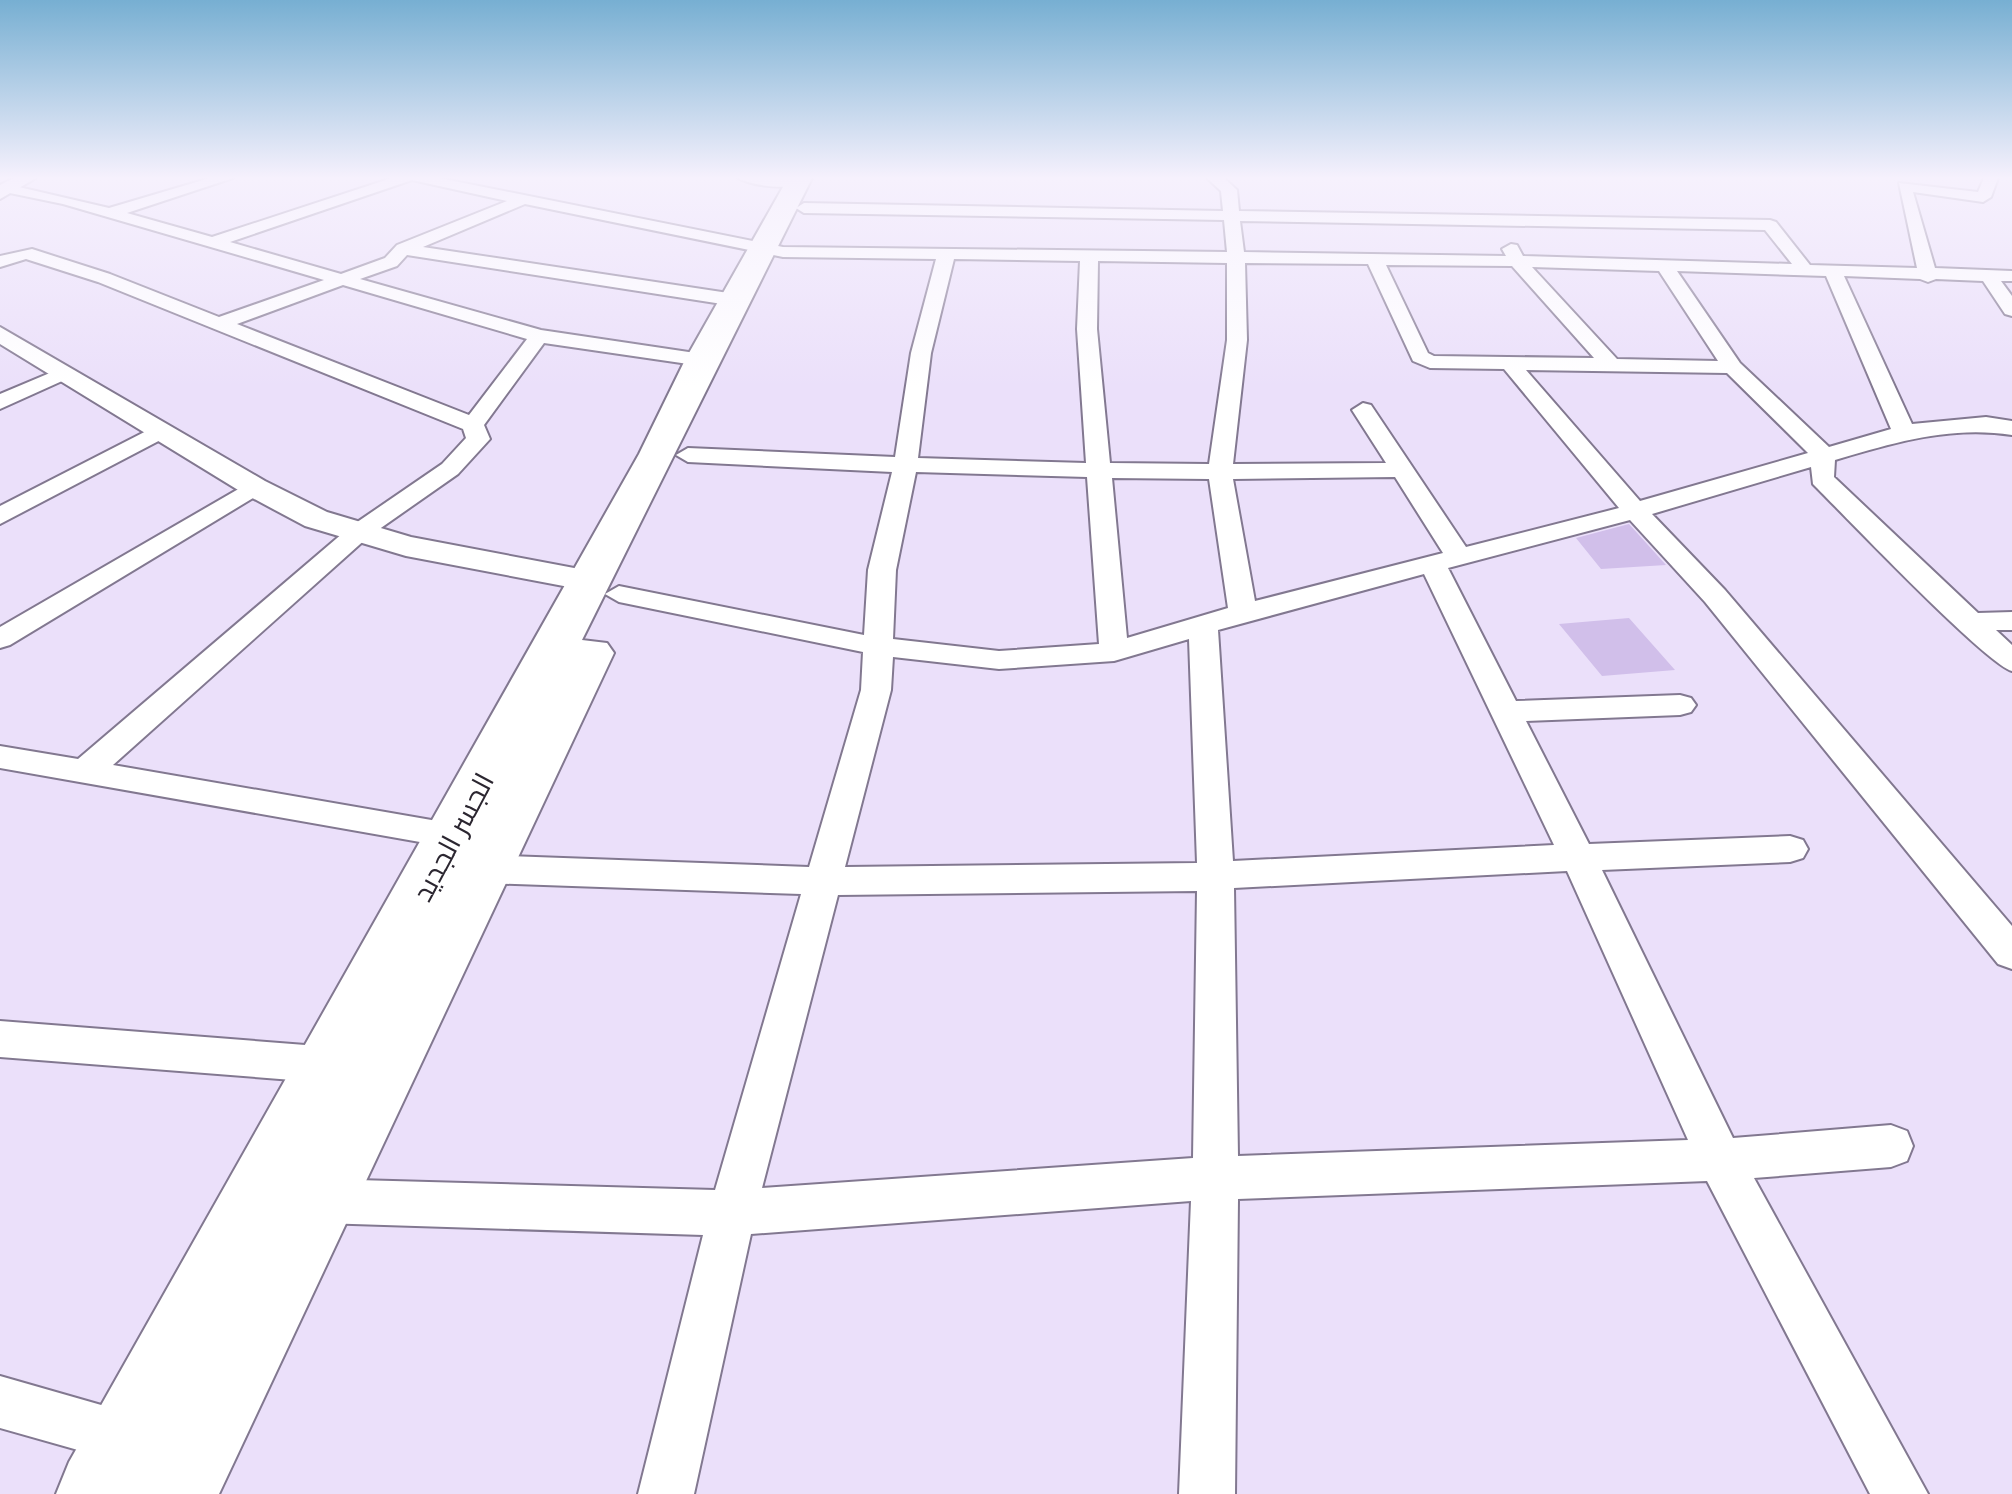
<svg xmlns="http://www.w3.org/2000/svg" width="2012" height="1494" font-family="'Times New Roman',Cairo,serif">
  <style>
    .building { fill: #d1bfea }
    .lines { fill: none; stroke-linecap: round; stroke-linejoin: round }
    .minor-casing { stroke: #827890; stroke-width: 4 }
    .tertiary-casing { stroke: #827890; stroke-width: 4 }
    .primary-casing { stroke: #827890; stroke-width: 4 }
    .minor { fill: #fff; fill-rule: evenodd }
    .tertiary { fill: #fff; fill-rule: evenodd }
    .primary { fill: #fff; fill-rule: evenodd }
    .labels { text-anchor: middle; stroke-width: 9; stroke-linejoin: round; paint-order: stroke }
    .street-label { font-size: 28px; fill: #2b2630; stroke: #fff }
  </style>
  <rect width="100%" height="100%" fill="#ebe0fa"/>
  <path class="building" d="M1629 524 1666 565 1601 569 1576 538Z
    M1629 618 1675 670 1602 676 1559 624Z"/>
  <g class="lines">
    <defs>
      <path id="minor" d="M210 178H233L127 213 212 237 392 178H439L783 247 1227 252 1224 220 804 213 796 208 804 203 1223 211 1221 191 1207 178H1224L1237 190 1239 211 1770 220 1776 222 1810 265 1917 268 1899 183 1978 192 1984 178H1998L1991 197 1983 202 1913 192 1935 268 2012 271V281H2001L2012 296V316L2005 314 1983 281 1936 279 1928 282 1920 279 1844 276 1912 424 1986 417 2012 421V435C1951 425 1892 443 1835 460L1834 477 1978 613 2012 612V630H1996L2012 645V671C1986 664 1844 515 1813 484L1811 467 1652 514 1725 590 2012 926V969L1998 964 1705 602 1630 520 1448 568 1516 701 1680 695 1691 698 1696 705 1691 712 1680 715 1526 721 1589 844 1790 836 1803 840 1808 849 1803 858 1790 862 1602 870 1733 1138 1891 1125 1907 1131 1913 1146 1907 1161 1891 1167 1754 1178 1928 1494H1870L1707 1181 1238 1199 1235 1494H1179L1191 1201 751 1234 694 1494H638L703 1235 321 1223 305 1217 298 1201 305 1185 321 1179 715 1190 801 894 484 883 471 879 466 869 471 859 484 855 809 867 861 690 863 652 619 602 605 594 619 586 864 635 868 570 892 472 688 462 676 455 688 448 895 457 911 353 936 259 783 257 525 204 423 247 735 294 744 300 735 306 407 255 397 266 360 279 541 330 702 354 712 360 702 366 544 343 484 425 490 439 458 474 368 537 113 765 466 826 472 835 466 844 454 848 0 768V746L78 759 350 527 442 464 466 438 463 429 98 282 26 259 0 267V256L32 249 110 274 219 317 324 280 63 204 0 191 1 186 6 184 109 208ZM412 180 507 201 397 245 385 258 341 274 230 242ZM1240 221 1765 230 1792 264 1523 256 1517 245 1511 244 1502 249 1506 256 1244 252ZM954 259 1080 261 1077 329 1086 463 918 458 931 353ZM1098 261 1227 263V340L1209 464 1110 463 1097 329ZM1245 263 1368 264 1413 361 1430 368 1504 369 1619 508 1466 547 1371 405 1363 403 1352 410 1386 463 1233 464 1247 340ZM1386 265 1512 266 1594 358 1434 356 1428 353ZM1532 267 1659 271 1718 361 1617 359ZM1677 271 1826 276 1891 429 1829 447 1740 363ZM343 285 527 339 469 415 237 324ZM1526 370 1727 373 1808 453 1640 501ZM916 472 1087 477 1099 644 999 651 893 639 896 570ZM1395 477 1443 553 1255 601 1233 479ZM1112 478 1209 479 1228 608 1127 638ZM1424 574 1554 845 1233 861 1218 630ZM1189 639 1197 863 845 867 891 690 893 657 999 669 1114 661ZM1567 871 1688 1140 1238 1156 1234 888ZM1197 891 1193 1158 762 1188 838 895Z
        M738 178H799L806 182C792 191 752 186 738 178Z
        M64 367 75 373 71 377 0 409V394Z
        M162 423 173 430 170 435 0 524V506Z
        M254 480 263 482 266 487 263 492 10 645 0 648V627Z
        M0 1021 331 1047 346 1052 352 1065 346 1078 331 1083 0 1057Z
        M0 1376 150 1419 158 1438 150 1457 131 1465 0 1428Z"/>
      <path id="tertiary" d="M14 178H36L0 199V185Z
        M0 327 265 481 327 512 411 537 590 571 602 574 607 581 602 588 590 591 406 556 305 526 243 493 0 344Z"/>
      <path id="primary" d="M788 178H812L582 640 607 643 614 653 219 1494H56L69 1462 639 454 685 360Z"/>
    </defs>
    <use href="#minor" class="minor-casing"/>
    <use href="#tertiary" class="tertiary-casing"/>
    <use href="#primary" class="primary-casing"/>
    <use href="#minor" class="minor"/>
    <use href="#tertiary" class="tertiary"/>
    <use href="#primary" class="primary"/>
  </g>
  <linearGradient id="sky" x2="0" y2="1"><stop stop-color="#77afd2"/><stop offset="0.46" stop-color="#f6f1fd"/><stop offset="1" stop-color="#f6f1fd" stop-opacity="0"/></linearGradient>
  <rect width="2012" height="387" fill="url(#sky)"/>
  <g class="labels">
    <g class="street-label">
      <text transform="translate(453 837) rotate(-62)" y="10">الجسر الجديد</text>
    </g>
  </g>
</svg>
